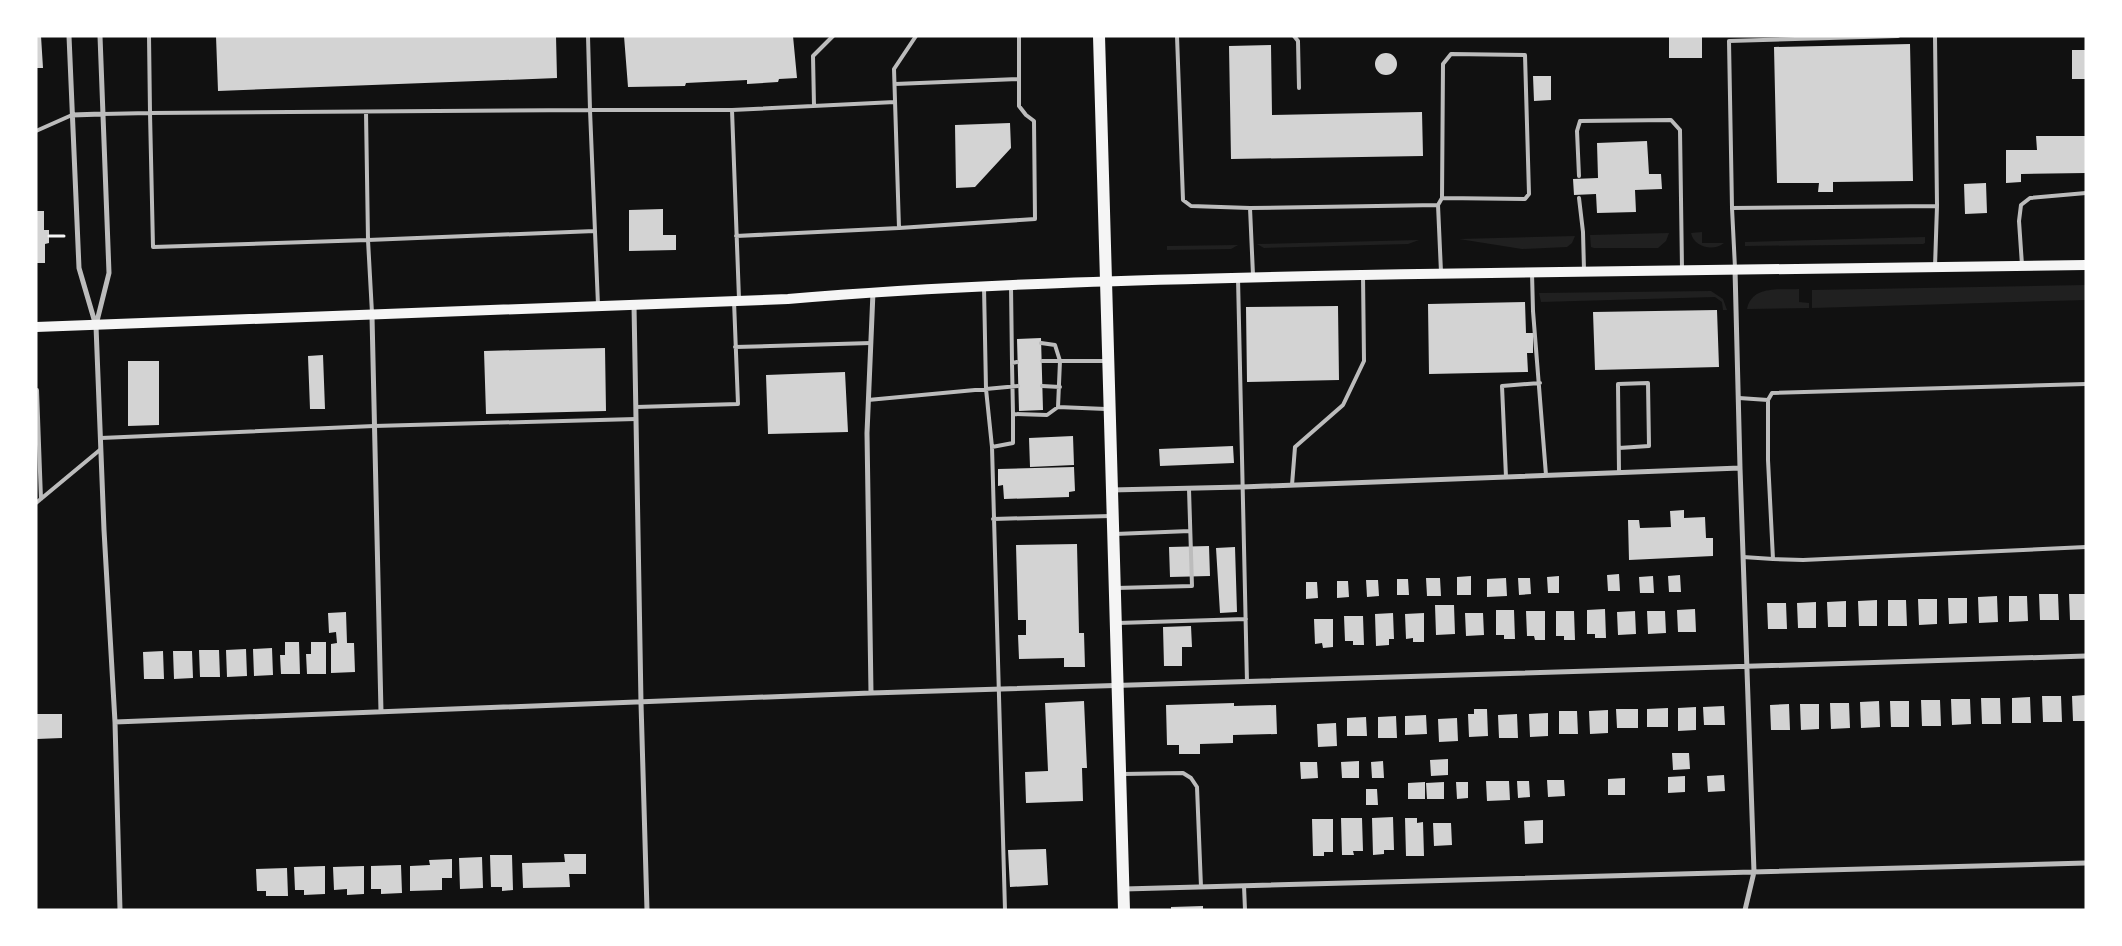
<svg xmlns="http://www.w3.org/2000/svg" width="2122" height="946" font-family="'Space Grotesk',sans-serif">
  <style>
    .green { fill: #202020 }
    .building { fill: #d3d3d3 }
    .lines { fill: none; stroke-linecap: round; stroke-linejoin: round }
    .path { stroke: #f5f5f5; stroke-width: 3 }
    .service { stroke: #bcbcbc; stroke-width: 4 }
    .minor { stroke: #bcbcbc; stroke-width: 5 }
    .secondary { stroke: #f5f5f5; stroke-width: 10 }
    .primary { stroke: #f5f5f5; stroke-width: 12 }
  </style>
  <rect width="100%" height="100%" fill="#111"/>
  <path class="green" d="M1702 232V243H1724C1713 252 1694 247 1691 233Z
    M1669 233 1666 241 1658 248H1594L1591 247 1590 235Z
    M1575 236 1572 243 1567 247 1522 249 1459 239Z
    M1925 237V243L1923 244 1745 246V242Z
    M1419 240 1408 244 1264 248 1257 244Z
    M1238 245 1231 249 1167 250V246Z
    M2086 285V300L1812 308V290Z
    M1799 289V302L1809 303V308L1747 309C1752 285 1779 290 1799 289Z
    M1711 291 1723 299 1727 310H1723L1722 302 1715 297 1541 302 1539 293Z"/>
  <path class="building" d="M36 36H41L43 68H36Z
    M216 36H556L557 78 218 91Z
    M624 36H793L797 78 779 79 778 82 747 84V80L686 83 685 86 628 87Z
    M1669 36H1702V58H1669Z
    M1910 44 1913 181 1833 182V192H1818L1819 183H1777L1774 47Z
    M1271 45 1272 115 1422 112 1423 156 1231 159 1229 46Z
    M2072 50H2086V79H2072Z
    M1375 64a11 11 0 1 1 22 0a11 11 0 1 1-22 0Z
    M1533 76H1551V100L1534 101Z
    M1010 123 1011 148 975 187 956 188 955 125Z
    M2036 136H2086V173L2021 174V182L2006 183V150H2037Z
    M1647 141 1649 174H1661L1662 189 1635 190 1636 212 1597 213 1596 194 1574 195 1573 179 1598 178 1597 143Z
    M1986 183 1987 213 1965 214 1964 184Z
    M663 209V235H676V250L629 251V210Z
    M36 211H44V230H49V243L45 244V263H36Z
    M1525 302 1526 333H1533V353H1527L1528 372 1429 374 1428 304Z
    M1338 306 1339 380 1247 382 1246 307Z
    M1717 310 1719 367 1595 370 1593 312Z
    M1041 338 1043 410 1019 411 1017 339Z
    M605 348 606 411 486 414 484 351Z
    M323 355 325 409H310L308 356Z
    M128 361H159V425L128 426Z
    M845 372 848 432 768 434 766 375Z
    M1073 436 1074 465 1030 467 1029 438Z
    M1233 446 1234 463 1160 466 1159 449Z
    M1074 467 1075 491 1069 492V497L1004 499 1003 485 998 486V469Z
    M1684 510V518L1705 517 1706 538H1713V556L1629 560 1628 520H1639L1640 528 1671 527 1670 511Z
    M1077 544 1079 633H1084L1085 667H1064V658L1019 659 1018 635H1026V620H1018L1016 545Z
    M1209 546 1210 576 1170 577 1169 547Z
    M1235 547 1237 612 1220 613 1216 548Z
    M1619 574 1620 591H1608L1607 575Z
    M1680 575 1681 592H1669L1668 576Z
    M1471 576V595H1457V577Z
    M1559 576V593H1548L1547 577Z
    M1653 576 1654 593H1640L1639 577Z
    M1426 578H1440L1441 596H1427Z
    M1506 578 1507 596 1487 597V579Z
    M1518 578H1530L1531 594 1519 595Z
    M1397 579H1408L1409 595H1397Z
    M1366 580H1378L1379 596 1367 597Z
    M1337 581H1348L1349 597 1337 598Z
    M1306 582H1317L1318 598 1306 599Z
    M2039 594H2058L2059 620H2040Z
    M2069 594H2086V620H2070Z
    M1997 596 1998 622 1979 623 1978 597Z
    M2009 596H2027L2028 621 2009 622Z
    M1948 598H1967V623L1949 624Z
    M1918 599H1937V624L1919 625Z
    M1877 600V626H1859L1858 601Z
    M1888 600H1906L1907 626H1888Z
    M1846 601V627H1828L1827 602Z
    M1816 602V628H1798L1797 603Z
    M1767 603H1786L1787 629H1768Z
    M1435 605H1454L1455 634 1436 635Z
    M1605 609 1606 638H1595V634H1587V610Z
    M1695 609 1696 632H1678L1677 610Z
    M1496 610H1514L1515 639H1504V635H1496Z
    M1526 611H1545V640H1535L1534 636H1527Z
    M1556 611H1574L1575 640H1564V636H1556Z
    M1635 611 1636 634 1618 635 1617 612Z
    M1647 611H1665L1666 633 1648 634Z
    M346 612 347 643H354L355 672 331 673V644L337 643 336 632 329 633 328 613Z
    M1393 613 1394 639H1389V645L1376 646 1375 614Z
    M1424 613V642H1413V638L1406 639 1405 614Z
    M1465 613H1483L1484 635 1466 636Z
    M1344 616H1363L1364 645H1353V641H1345Z
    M1314 619H1333V647L1323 648 1322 643 1315 644Z
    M1191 626 1192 647H1182V666H1164L1163 627Z
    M285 642H299L300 674H281L280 655H285Z
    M311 642H326V674H307L306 654H311Z
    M272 648 273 675 254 676 253 649Z
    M246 649 247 676 227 677 226 650Z
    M199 650H219L220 677H200Z
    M163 651 164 679H144L143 652Z
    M173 651H192L193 678 174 679Z
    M2086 695V721H2073L2072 696Z
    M2042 696H2061L2062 722H2043Z
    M2030 697 2031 723H2012V698Z
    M1981 698H2000L2001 724H1982Z
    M1951 699H1970L1971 724 1952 725Z
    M1921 700H1940L1941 726H1922Z
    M1084 701 1087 768H1082L1083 801 1026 803 1025 772 1048 771 1045 703Z
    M1879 701 1880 727 1861 728 1860 702Z
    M1890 701H1909V727H1891Z
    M1234 703V706L1276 705 1277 734 1233 735V743L1200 744V754H1179V745H1167L1166 705Z
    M1830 703H1849L1850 728 1831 729Z
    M1789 704 1790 730H1771L1770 705Z
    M1800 704H1819V729L1801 730Z
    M1724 706 1725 725H1704L1703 707Z
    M1696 707V730L1678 731V708Z
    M1668 708V727H1647V709Z
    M1474 709H1487L1488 736 1469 737 1468 714H1474Z
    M1616 709H1638V728H1617Z
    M1608 710V733L1590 734 1589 711Z
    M1559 711H1577L1578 734H1559Z
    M1548 713V736L1530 737 1529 714Z
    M36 714H62V738L37 739Z
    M1517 714 1518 738H1499L1498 715Z
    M1426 715 1427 734 1405 735V716Z
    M1396 716 1397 738H1378V717Z
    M1366 717 1367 736H1347V718Z
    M1457 718 1458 741 1439 742 1438 719Z
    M1336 723 1337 746 1318 747 1317 724Z
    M1672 753H1689L1690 769 1673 770Z
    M1448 759V775L1431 776 1430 760Z
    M1359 761V778H1342L1341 762Z
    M1383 761 1384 778H1372L1371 762Z
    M1300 762H1317L1318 778 1301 779Z
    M1724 775 1725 791 1708 792 1707 776Z
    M1685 776V792L1668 793V777Z
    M1625 778V795H1608V779Z
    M1547 780H1564L1565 796 1548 797Z
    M1486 781H1509L1510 800 1487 801Z
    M1517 781H1529L1530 797 1518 798Z
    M1425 782V799H1408V783Z
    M1444 782V799H1427L1426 783Z
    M1456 782H1468V798L1457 799Z
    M1366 789H1377L1378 805H1366Z
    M1393 817 1394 850H1384V854L1373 855 1372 818Z
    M1341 818H1362L1363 851H1353L1354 855H1342Z
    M1405 818H1417V823L1423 822 1424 856H1406Z
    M1312 819H1333V852H1324V856H1313Z
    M1543 820V843L1525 844 1524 821Z
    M1433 823H1451L1452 845 1434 846Z
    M1046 849 1048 885 1010 887 1008 850Z
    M564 854H586V874H569L570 887 523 888 522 863 565 862Z
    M490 855H512L513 890 502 891V887H491Z
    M482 857 483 888 460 889 459 858Z
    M452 859V878H442V890L410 891V866L430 865 429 860Z
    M401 865 402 893 381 894V889H371V866Z
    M325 866V894L304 895V890H295L294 867Z
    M364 866V894L347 895V889L334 890 333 867Z
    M287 868 288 896H266V891H257L256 869Z
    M1203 906V910H1171V907Z"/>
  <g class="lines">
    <path class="path" d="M49 236H64"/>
    <path class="service" d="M1177 36 1183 200 1191 206 1250 208 1438 205 1442 198 1525 199 1529 194 1525 55 1451 54 1443 64 1442 198
      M1294 36 1298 41 1299 88
      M1935 36 1937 206
      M895 84 1019 79
      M814 106 813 56 833 36
      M732 110 895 102
      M366 112 368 240 595 231
      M102 114 150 113 149 36
      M36 131 72 115
      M1579 176 1577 131 1580 121 1671 120 1680 130 1682 269
      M1579 198 1583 232 1584 270
      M1438 205 1441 272
      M1250 208 1253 275
      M1732 208 1729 41 1898 36
      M899 228 1035 219 1034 121 1026 115 1019 106V36
      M736 236 899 228 894 69 916 36
      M2022 265 2019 221 2021 205 2030 198 2086 193
      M1735 268 1732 208 1937 206 1935 267
      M1532 273 1533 311 1546 475
      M1238 278 1247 682
      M1011 286 1012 363 1017 362
      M984 287 986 389 992 447 1005 910
      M598 305 590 110H732L739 299
      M372 313 368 240 153 247 150 113 590 110 588 36
      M1041 343 1055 345 1060 361 1058 407
      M735 347 871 343
      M1042 361H1105
      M1012 363 1013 414 1047 415 1058 407 1106 409
      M1042 386 1060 387
      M37 390 41 499
      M1739 398 1768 400V460L1773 559 1803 560 2086 547
      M868 400 1018 386
      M1768 400 1772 393 2086 384
      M636 407 738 404 734 301
      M101 438 374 426 636 419
      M992 447 1013 443V414
      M1619 448 1649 446 1648 383 1618 384 1619 472
      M1506 477 1502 386 1540 383
      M1292 485 1295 447 1343 405 1364 361 1363 275
      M36 503 101 449
      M993 519 1111 516
      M1115 534 1190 531
      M1743 557 1773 559
      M1116 588 1192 586 1189 489
      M1118 623 1246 619
      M1123 774 1183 773 1191 778 1197 787 1201 887
      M1244 886 1245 910"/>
    <path class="minor" d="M69 36 79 268 96 326 104 530 115 722 120 910
      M72 115 102 114
      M1735 269 1740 468 1754 872 1745 910
      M634 305 641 703 647 910
      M372 316 381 712
      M96 325 109 273 100 36
      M1111 490 1242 487 1740 468
      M871 693 867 433 873 292
      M115 722 871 693 2086 656
      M1124 889 2086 863"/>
    <path class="secondary" d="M36 327 788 299C979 283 1171 279 1362 275 1603 270 1844 268 2086 265"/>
    <path class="primary" d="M1099 36 1124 910"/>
  </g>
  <rect width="2122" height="946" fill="none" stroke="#ffffff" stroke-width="75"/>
</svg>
